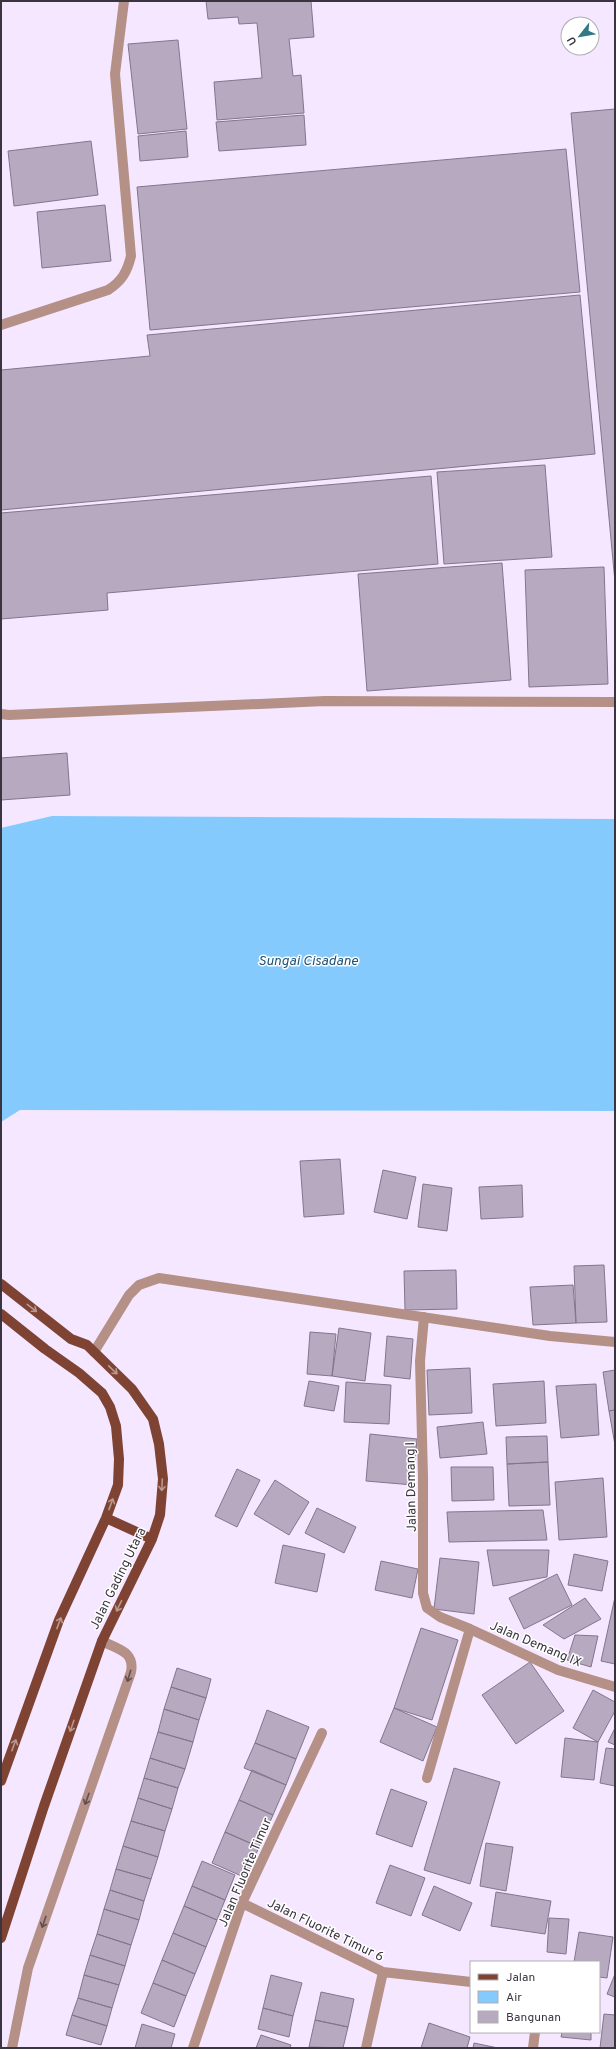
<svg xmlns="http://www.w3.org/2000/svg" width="616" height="2049" font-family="Overpass,sans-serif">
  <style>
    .water { fill: #84cafd }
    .building { fill: #b6a9c0; stroke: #83768c }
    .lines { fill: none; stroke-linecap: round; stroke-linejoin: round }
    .minor { stroke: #b49087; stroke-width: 10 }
    .major { stroke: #7e4333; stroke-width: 10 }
    .oneway { stroke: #b8988f }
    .oneway2 { stroke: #5f5054 }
    .labels { text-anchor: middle; stroke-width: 3; stroke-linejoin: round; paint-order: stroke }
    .street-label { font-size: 13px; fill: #3a343e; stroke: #fff }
    .water-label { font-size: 14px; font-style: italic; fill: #1e5274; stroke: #fff }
  </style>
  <rect width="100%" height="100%" fill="#f5e7ff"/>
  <path class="water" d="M52 816 615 819V1111L20 1110 1 1122V828Z"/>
  <path class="building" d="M206 1H311L314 37 289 39 293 76 301 75 304 113 217 120 214 82 262 78 257 23 239 24 238 17 208 19Z
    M178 40 187 129 138 134 128 44Z
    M615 109V582L571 113Z
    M304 115 306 145 219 151 216 122Z
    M186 131 188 157 140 161 138 136Z
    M91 141 98 195 14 206 8 151Z
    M566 149 580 292 150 330 137 187Z
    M105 205 111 261 42 268 37 212Z
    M580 295 595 454 1 510V370L150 356 147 335Z
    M545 465 552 557 444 564 437 472Z
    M431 476 438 564 107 593 108 610 1 619V513Z
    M502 563 511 680 367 691 358 574Z
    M604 567 608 684 529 687 525 570Z
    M67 753 70 795 1 800V758Z
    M340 1159 344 1214 304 1217 300 1161Z
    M383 1170 416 1177 407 1219 374 1212Z
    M423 1184 452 1188 447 1231 418 1227Z
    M522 1185 523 1217 481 1219 479 1187Z
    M604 1265 607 1322 576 1323 574 1266Z
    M456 1270 457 1309 405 1310 404 1271Z
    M573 1285 576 1323 533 1325 530 1287Z
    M339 1328 371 1333 365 1381 332 1376Z
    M310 1332 336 1334 332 1376 307 1374Z
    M387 1336 413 1339 410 1379 384 1376Z
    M470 1368 472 1413 429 1415 427 1370Z
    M615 1370V1410L609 1411 603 1372Z
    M309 1381 339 1386 334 1411 304 1406Z
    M544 1381 546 1423 496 1426 493 1384Z
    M346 1382 391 1385 389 1424 344 1422Z
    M596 1384 599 1435 561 1438 556 1386Z
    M615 1410V1445L609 1411Z
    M483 1422 487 1454 440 1458 437 1427Z
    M370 1434 417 1439 413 1485 366 1481Z
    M547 1436 548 1462 507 1464 506 1437Z
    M548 1462 550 1505 509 1506 507 1464Z
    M451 1467H493L494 1500 452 1501Z
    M237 1469 260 1480 237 1527 215 1516Z
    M603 1478 607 1537 559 1540 555 1482Z
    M275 1480 309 1502 289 1535 254 1514Z
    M317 1508 356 1527 344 1553 305 1533Z
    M543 1510 547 1540 449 1542 447 1512Z
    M283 1545 325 1554 317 1592 275 1583Z
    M487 1550H549L547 1577 493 1586Z
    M574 1554 608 1561 602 1591 568 1585Z
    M440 1558 479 1562 474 1614 434 1609Z
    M381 1561 418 1569 412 1598 375 1590Z
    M557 1574 572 1605 524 1629 509 1598Z
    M615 1597V1664L601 1661Z
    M585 1598 601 1619 564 1639 543 1625Z
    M421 1628 458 1640 432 1720 394 1708Z
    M575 1635 598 1636 591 1667 567 1660Z
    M530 1662 564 1711 516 1744 482 1695Z
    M177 1668 211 1679 206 1698 171 1687Z
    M171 1687 206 1698 199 1720 164 1709Z
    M593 1690 615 1702V1711L598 1742 573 1728Z
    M394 1708 437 1727 423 1761 380 1742Z
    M164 1709 199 1720 193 1742 158 1732Z
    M267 1710 309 1727 296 1759 255 1743Z
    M615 1728V1745L608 1742Z
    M158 1732 193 1742 185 1769 150 1758Z
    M565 1738 598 1742 594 1780 561 1777Z
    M255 1743 296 1759 286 1785 244 1768Z
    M606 1748 615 1749V1786L600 1783Z
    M150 1758 185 1769 178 1788 144 1778Z
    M454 1768 500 1782 470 1884 424 1870Z
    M252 1770 286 1785 273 1815 239 1800Z
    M144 1778 178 1788 172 1809 138 1798Z
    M391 1789 427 1802 412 1847 376 1834Z
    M138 1798 172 1809 165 1831 131 1821Z
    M239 1800 273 1815 259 1847 225 1832Z
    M131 1821 165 1831 158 1857 123 1846Z
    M225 1832 259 1847 246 1878 212 1863Z
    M486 1843 513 1847 506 1891 480 1886Z
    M123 1846 158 1857 151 1879 116 1869Z
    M202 1861 235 1875 225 1900 192 1886Z
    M390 1865 425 1878 411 1916 376 1903Z
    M116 1869 151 1879 144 1901 110 1890Z
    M192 1886 225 1900 217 1920 184 1906Z
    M434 1886 472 1903 460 1931 422 1915Z
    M110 1890 144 1901 139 1920 104 1909Z
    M496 1892 551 1901 545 1934 491 1926Z
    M184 1906 217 1920 206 1947 173 1933Z
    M104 1909 139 1920 131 1945 97 1934Z
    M549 1918 569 1919 566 1954 547 1952Z
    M579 1932 613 1937 607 1978 599 1977V1962H574Z
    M173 1933 206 1947 195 1974 162 1960Z
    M97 1934 131 1945 125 1966 90 1955Z
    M90 1955 125 1966 119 1985 84 1975Z
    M162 1960 195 1974 186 1996 153 1983Z
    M615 1974V1997L607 1994Z
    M84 1975 119 1985 112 2008 78 1998Z
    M271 1975 302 1983 293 2016 263 2008Z
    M153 1983 186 1996 174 2027 141 2013Z
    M321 1992 354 1999 348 2027 315 2020Z
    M78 1998 112 2008 107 2026 72 2015Z
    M263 2008 293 2016 289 2037 258 2029Z
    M604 2014 615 2015V2048H600Z
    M72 2015 107 2026 101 2045 66 2035Z
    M315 2020 348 2027 343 2048 309 2047Z
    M429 2023 470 2037 467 2048H421Z
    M142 2024 175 2034 171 2048H135Z
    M562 2032H591V2040L561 2037Z
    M261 2035 291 2045 290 2048H256Z
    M474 2043 498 2048H473Z"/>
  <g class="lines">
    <path class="minor" d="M1 325 108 290C122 281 127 272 131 256L115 74 124 1
      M1 714 9 715 325 701 615 702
      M424 1317 420 1361 423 1477V1593L427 1608 440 1617 470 1629 558 1670 615 1687
      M94 1352 129 1295 139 1285 159 1278 550 1336 615 1342
      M427 1778 470 1629
      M242 1903 383 1972 471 1982
      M12 2048 28 1968 131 1672C135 1651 117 1649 102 1641
      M193 2048 242 1903 322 1733
      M366 2048 383 1972
      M533 2048 535 2032"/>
    <path class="major" d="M1 1284 71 1339 87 1345 132 1389 153 1419 159 1444 163 1479 160 1515 152 1539 102 1641 44 1806 1 1938
      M1 1314 45 1349 79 1373 102 1393 110 1407 116 1426 119 1459 118 1485 106 1518 59 1620 1 1781
      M106 1518 152 1539"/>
  </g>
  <defs><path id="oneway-shaft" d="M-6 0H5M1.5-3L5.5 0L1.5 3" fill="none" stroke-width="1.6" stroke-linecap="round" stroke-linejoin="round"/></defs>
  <g class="oneway">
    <use href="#oneway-shaft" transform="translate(32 1308) rotate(38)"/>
    <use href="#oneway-shaft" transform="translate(113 1370) rotate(44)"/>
    <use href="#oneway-shaft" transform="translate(162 1485) rotate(93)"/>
    <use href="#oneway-shaft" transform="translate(111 1504) rotate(-70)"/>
    <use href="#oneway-shaft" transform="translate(119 1606) rotate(116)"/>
    <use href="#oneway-shaft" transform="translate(59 1623) rotate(-69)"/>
    <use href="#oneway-shaft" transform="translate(72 1726) rotate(109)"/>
    <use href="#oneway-shaft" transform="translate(14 1745) rotate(-70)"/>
  </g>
  <g class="oneway2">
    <use href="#oneway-shaft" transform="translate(129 1676) rotate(107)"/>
    <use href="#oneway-shaft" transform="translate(87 1799) rotate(109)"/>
    <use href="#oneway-shaft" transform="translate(44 1922) rotate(109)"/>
  </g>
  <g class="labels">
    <g class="street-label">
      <text transform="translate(410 1487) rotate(-91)" y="5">Jalan Demang I</text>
      <text transform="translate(117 1578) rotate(-64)" y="5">Jalan Gading Utara</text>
      <text transform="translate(536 1643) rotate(23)" y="5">Jalan Demang IX</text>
      <text transform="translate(244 1872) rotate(-67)" y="5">Jalan Fluorite Timur</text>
      <text transform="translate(326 1929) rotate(26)" y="5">Jalan Fluorite Timur 6</text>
    </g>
    <g class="water-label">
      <text x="308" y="965">Sungai Cisadane</text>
    </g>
  </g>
  <rect width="616" height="2049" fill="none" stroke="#3a343e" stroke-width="4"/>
  <rect x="470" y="1961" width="130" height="72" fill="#ffffff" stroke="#b0aeb2"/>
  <rect x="478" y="1974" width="20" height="6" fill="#7e4333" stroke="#b0aeb2"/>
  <text x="506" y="1981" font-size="12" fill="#3a343e">Jalan</text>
  <rect x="478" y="1991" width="20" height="12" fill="#84cafd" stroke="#b0aeb2"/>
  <text x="506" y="2001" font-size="12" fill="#3a343e">Air</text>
  <rect x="478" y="2011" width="20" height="12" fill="#b6a9c0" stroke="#b0aeb2"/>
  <text x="506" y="2021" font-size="12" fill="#3a343e">Bangunan</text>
  <g transform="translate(580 36) rotate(239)"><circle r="19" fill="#ffffff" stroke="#b0aeb2"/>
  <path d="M0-3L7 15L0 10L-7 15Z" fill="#327885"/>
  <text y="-6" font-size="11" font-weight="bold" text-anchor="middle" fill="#3a343e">U</text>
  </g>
</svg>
